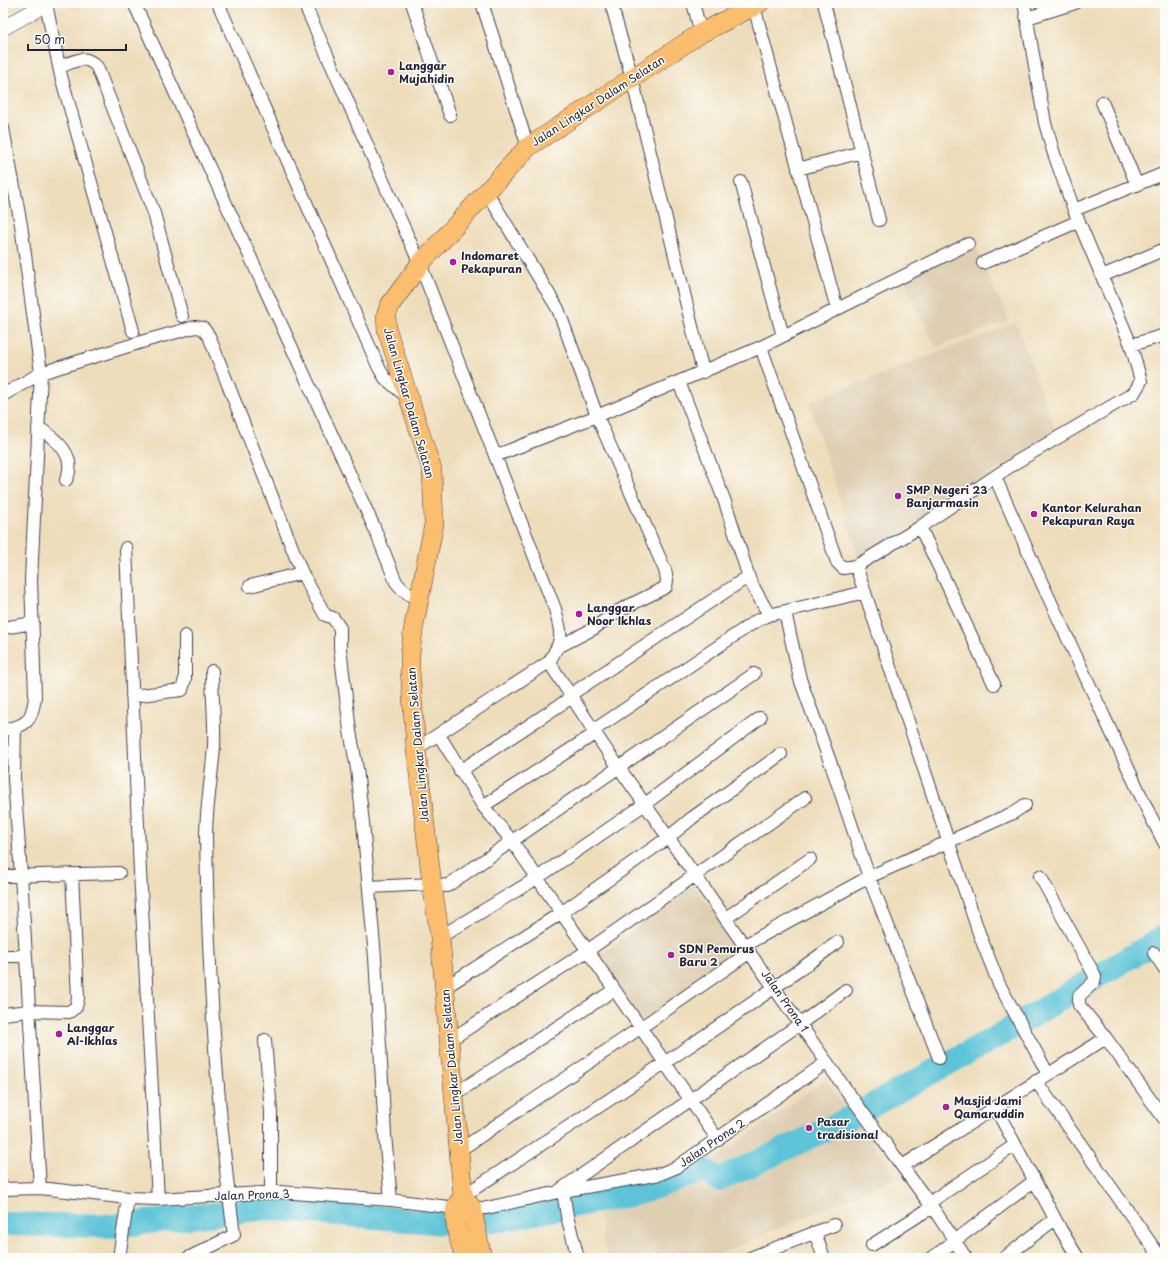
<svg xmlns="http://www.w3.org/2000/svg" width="1168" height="1261" font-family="'Playpen Sans',sans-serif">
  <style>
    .built { fill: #deceb2 }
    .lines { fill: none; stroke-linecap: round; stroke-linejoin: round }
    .river { stroke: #5cc4d8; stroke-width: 24 }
    .minor-casing { stroke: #413e4e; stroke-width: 14 }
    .tertiary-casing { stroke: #413e4e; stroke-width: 16 }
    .primary-casing { stroke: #413e4e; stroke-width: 20 }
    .minor { stroke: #fff; stroke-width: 12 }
    .tertiary { stroke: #fff; stroke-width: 15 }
    .primary { stroke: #fbbd6e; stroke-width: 19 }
    .poi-dot { fill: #b5179e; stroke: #fdfcf7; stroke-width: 1.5 }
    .labels { text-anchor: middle; stroke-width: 3; stroke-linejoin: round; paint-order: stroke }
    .poi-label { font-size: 11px; font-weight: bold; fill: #22223b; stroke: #fdfcf7; text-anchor: start }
    .street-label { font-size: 11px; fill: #22223b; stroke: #fdfcf7 }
  </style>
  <rect width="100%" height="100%" fill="#fdfcf7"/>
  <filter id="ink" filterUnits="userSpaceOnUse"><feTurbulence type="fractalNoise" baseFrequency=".025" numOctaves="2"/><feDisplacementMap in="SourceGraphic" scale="8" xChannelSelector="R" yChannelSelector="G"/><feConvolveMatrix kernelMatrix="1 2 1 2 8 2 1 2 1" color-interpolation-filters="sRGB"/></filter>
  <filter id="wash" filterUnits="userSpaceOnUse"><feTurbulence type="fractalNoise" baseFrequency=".012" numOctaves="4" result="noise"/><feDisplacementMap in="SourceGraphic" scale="16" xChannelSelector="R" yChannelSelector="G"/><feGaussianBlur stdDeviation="0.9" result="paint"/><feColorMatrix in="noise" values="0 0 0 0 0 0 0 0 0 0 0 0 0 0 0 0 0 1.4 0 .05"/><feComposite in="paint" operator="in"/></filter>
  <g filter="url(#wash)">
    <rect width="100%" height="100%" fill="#edb"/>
    <path class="built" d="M974 243 1009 321 936 347 903 278Z
      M1016 323 1056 432 859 560 809 402Z
      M693 884 744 952 641 1021 598 957Z
      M824 1080 898 1177 710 1258H607L598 1211 657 1200Z"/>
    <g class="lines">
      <path class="river" d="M3 1224 113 1226 268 1208 443 1223 500 1220 639 1193 704 1170 719 1180 842 1122 1005 1032 1165 936"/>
    </g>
  </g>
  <g filter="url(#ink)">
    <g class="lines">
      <defs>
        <path id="minor" d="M134 3 374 527 396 582 403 590 419 601
          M218 3 379 368 385 378 408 398
          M304 3 420 264 555 609C562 637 564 637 549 662L416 749
          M412 3 450 115
          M482 3 528 147
          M611 3 632 78 703 372
          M693 3 701 33
          M753 3 837 309
          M824 3 879 220
          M46 4 61 76 133 331
          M1027 18 1075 3
          M59 67C74 62 85 53 97 67L154 213 182 316
          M1102 102 1137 185
          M3 128 21 225 41 373 31 580 35 697C32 721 27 726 3 730
          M798 169 862 152
          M741 182 783 336
          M486 191 558 309 597 416 665 570 667 580 666 587 616 612 593 629 558 647
          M1074 210 1165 173
          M983 263 1079 221
          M1102 276 1165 249
          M1131 345 1165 335
          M761 347 837 562 843 568 856 566 920 527 1018 461 1134 393 1141 381 1131 345 1074 210 1054 154 1045 123 1024 3
          M679 382 725 502 750 581
          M3 395 41 373 148 340 195 327 203 328 209 336 302 573 325 615 333 618 340 628V648L350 731 357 769 363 823 375 957 385 1135 391 1200
          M38 427C56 439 78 456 66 480
          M495 456 597 416 761 347 968 244
          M995 477 1041 581 1148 811 1165 844
          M920 527 994 684
          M126 548 140 872 158 1199
          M856 566 980 936 999 984 1048 1074
          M250 586 302 573
          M785 612 800 679 832 767 869 877 939 1058
          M3 628 33 623
          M549 662 603 745 847 1091 937 1214 966 1258
          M570 695 743 580 750 581 769 615
          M132 696 182 690 185 679V636
          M15 728 14 778 21 875 40 1188
          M594 730 756 621 769 615 865 592
          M439 735 483 806 512 841 718 1140
          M460 771 572 697
          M483 806 596 733
          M3 876 119 873
          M1040 876 1095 976 1094 982 1079 996V1005L1106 1038 1165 1120
          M369 887 432 884 447 886 754 674
          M726 918 810 859
          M440 937 537 878 645 804 760 718
          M745 945 869 877 1013 813 1025 805
          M1154 953 1165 969
          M3 956H26
          M444 988 561 913 669 837 692 818 781 754
          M3 1014 29 1011 69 1012 76 1007 78 998 72 874
          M265 1040 271 1112V1193
          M450 1040 587 951 805 798
          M1036 1081 1161 1258
          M455 1094 614 990
          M995 1107 1061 1230 1078 1258
          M460 1150 640 1028 750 952
          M902 1166 1106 1038
          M3 1189 40 1188 128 1198 158 1199 279 1192 391 1200 456 1208H487L563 1191 660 1174 677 1167 827 1062
          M560 1190 800 1024 846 990
          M563 1191 567 1216 578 1258
          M463 1196C589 1113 716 1031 838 942
          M929 1203 1015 1145
          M815 1233 824 1258
          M872 1245 932 1207
          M119 1258 128 1198
          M188 1258 234 1235C216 1102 208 970 206 837 206 807 212 776 214 746 215 721 212 695 212 671
          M750 1258 834 1225
          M932 1258 1034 1181
          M1004 1258 1055 1219"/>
        <path id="tertiary" d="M3 28 48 3"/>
        <path id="primary" d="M463 1196 472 1208 482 1258
          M465 1258C461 1246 452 1219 456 1207 457 1204 461 1200 463 1196L440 937 432 884 416 749 410 670V654L414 625 434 524 432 470 387 330 386 316 390 305 420 264 528 147 701 33 760 3"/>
      </defs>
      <use href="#minor" class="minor-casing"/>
      <use href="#tertiary" class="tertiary-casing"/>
      <use href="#primary" class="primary-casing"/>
      <use href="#minor" class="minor"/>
      <use href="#tertiary" class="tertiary"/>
      <use href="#primary" class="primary"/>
    </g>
  </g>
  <g class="poi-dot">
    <circle cx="391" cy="72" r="4"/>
    <circle cx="453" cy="262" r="4"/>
    <circle cx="898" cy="496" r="4"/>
    <circle cx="1034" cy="514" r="4"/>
    <circle cx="579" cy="614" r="4"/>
    <circle cx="671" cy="955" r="4"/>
    <circle cx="59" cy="1034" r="4"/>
    <circle cx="946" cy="1107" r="4"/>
    <circle cx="809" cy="1128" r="4"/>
  </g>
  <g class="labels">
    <g class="poi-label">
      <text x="399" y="70">Langgar<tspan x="399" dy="13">Mujahidin</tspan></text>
      <text x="461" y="260">Indomaret<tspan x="461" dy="13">Pekapuran</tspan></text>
      <text x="906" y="494">SMP Negeri 23<tspan x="906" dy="13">Banjarmasin</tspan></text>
      <text x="1042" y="512">Kantor Kelurahan<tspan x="1042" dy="13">Pekapuran Raya</tspan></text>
      <text x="587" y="612">Langgar<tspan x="587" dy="13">Noor Ikhlas</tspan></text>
      <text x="679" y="953">SDN Pemurus<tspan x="679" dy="13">Baru 2</tspan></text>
      <text x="67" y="1032">Langgar<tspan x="67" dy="13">Al-Ikhlas</tspan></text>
      <text x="954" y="1105">Masjid Jami<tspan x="954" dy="13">Qamaruddin</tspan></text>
      <text x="817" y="1126">Pasar<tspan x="817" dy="13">tradisional</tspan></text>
    </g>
    <g class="street-label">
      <text transform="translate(598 101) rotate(-33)" y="4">Jalan Lingkar Dalam Selatan</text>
      <text transform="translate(409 403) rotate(74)" y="4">Jalan Lingkar Dalam Selatan</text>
      <text transform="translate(418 745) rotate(-95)" y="4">Jalan Lingkar Dalam Selatan</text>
      <text transform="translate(785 1001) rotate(55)" y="4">Jalan Prona 1</text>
      <text transform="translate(452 1067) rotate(-95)" y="4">Jalan Lingkar Dalam Selatan</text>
      <text transform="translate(712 1143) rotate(-34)" y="4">Jalan Prona 2</text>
      <text transform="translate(252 1195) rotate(-2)" y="4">Jalan Prona 3</text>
    </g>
  </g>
  <rect width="1168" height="1261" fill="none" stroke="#fdfcf7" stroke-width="16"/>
  <path d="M28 44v6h98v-6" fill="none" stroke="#22223b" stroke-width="2"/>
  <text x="34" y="44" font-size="12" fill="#22223b" stroke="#fdfcf7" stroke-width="3" paint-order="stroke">50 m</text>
</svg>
